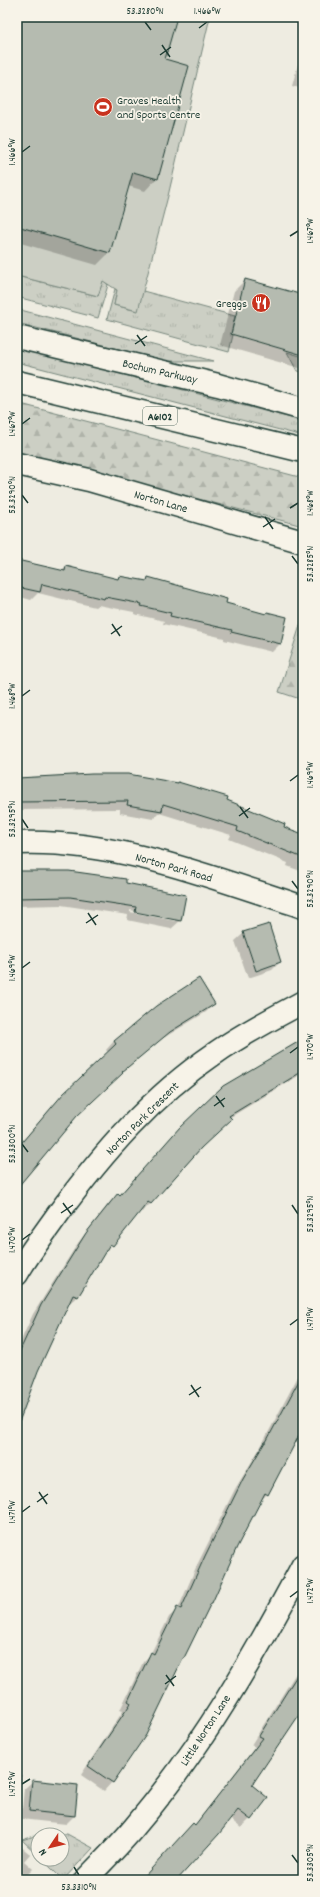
<svg xmlns="http://www.w3.org/2000/svg" width="320" height="1897" font-family="Dekko,sans-serif">
  <style>
    .grass { fill: url(#grass-tufts); stroke: #76867c }
    .forest { fill: url(#forest-firs); stroke: #76867c }
    .pitch { fill: #cccfc4; stroke: #76867c }
    .shadow { fill: #0003; fill-rule: evenodd }
    .building { fill: #b5bbb0; stroke: #1f3d34 }
    .lines { fill: none; stroke-linecap: round; stroke-linejoin: round }
    .minor-casing { stroke: #1f3d34; stroke-width: 25 }
    .trunk-casing { stroke: #1f3d34; stroke-width: 25 }
    .minor { stroke: #f7f3e8; stroke-width: 22 }
    .trunk { stroke: #f7f3e8; stroke-width: 22 }
    .ticks { fill: none; stroke: #1f3d34; stroke-width: 1.5 }
    .labels { text-anchor: middle; stroke-width: 3.5; stroke-linejoin: round; paint-order: stroke }
    .shield { fill: #f7f3e8; stroke: #60746a; stroke-width: 1 }
    .shield-label { font-size: 11px; font-weight: bold; fill: #1f3d34 }
    .poi-label { font-size: 12px; fill: #1f3d34; stroke: #f7f3e8; text-anchor: start }
    .street-label { font-size: 12px; fill: #1f3d34; stroke: #f7f3e8 }
    .neatline { fill: none; stroke: #1f3d34; stroke-width: 1.5 }
    .ticks-label { font-size: 10px; text-anchor: middle; fill: #1f3d34 }
  </style>
  <defs>
    <pattern id="grass-tufts" width="24" height="20" patternUnits="userSpaceOnUse"><rect width="24" height="20" fill="#cccfc4"/><path d="M3 7l-1-3M5 7V3M7 7l1-3M15 17l-1-3M17 17v-4M19 17l1-3" fill="none" stroke="#afb3a9"/></pattern>
    <pattern id="forest-firs" width="22" height="20" patternUnits="userSpaceOnUse"><rect width="22" height="20" fill="#cccfc4"/><path d="M5 1l3.5 6h-7zM16 11l3.5 6h-7z" fill="#afb3a9"/></pattern>
  </defs>
  <rect width="100%" height="100%" fill="#eeece1"/>
  <filter id="ink" filterUnits="userSpaceOnUse"><feTurbulence type="fractalNoise" baseFrequency=".025" numOctaves="2"/><feDisplacementMap in="SourceGraphic" scale="8" xChannelSelector="R" yChannelSelector="G"/><feConvolveMatrix kernelMatrix="1 2 1 2 8 2 1 2 1" color-interpolation-filters="sRGB"/></filter>
  <g filter="url(#ink)">
    <path class="grass" d="M17 276 98 296 103 280 108 285 98 318 17 297Z
      M115 289 117 290 114 305 137 311 143 291 235 316 231 334 233 335 229 352 107 319Z
      M17 309 213 361H166L17 323Z
      M17 347 303 421V436L17 362Z
      M287 352 303 357V372L297 371Z
      M41 1834H67L93 1848 63 1880 42 1859H62V1835H38V1855L22 1840Z"/>
    <path class="forest" d="M17 403 303 478V526L17 452Z
      M303 616V700L279 692Z"/>
    <path class="pitch" d="M17 17H210L168 196 138 311 114 305 117 290 103 281 98 296 17 276Z"/>
    <path class="shadow" d="M17 17H176L164 60 157 178 145 191 128 186 110 252 97 265 17 242Z
      M303 46V89L292 86Z
      M245 280 303 296V369L220 345 234 291Z
      M17 561 62 571 66 567 117 579 119 577 145 581 148 578 225 604 265 615 267 613 280 644 272 652 224 640V638L163 624 164 621 134 614V612L98 605 95 607 38 593 31 600 17 596Z
      M128 775 226 801 283 828 303 835V872L287 866 288 863 229 839 231 835 159 813 153 819 120 813V809L17 810V778Z
      M17 872 125 883 185 896 180 921 171 929 127 920 128 915 61 905 17 906ZM130 910 175 919V921L130 912Z
      M244 933 280 962 272 970 248 978 235 941Z
      M214 1004 206 1012 160 1040 122 1072 75 1118 17 1187V1143L20 1144 55 1103 108 1052 106 1050 114 1041Z
      M303 1040V1073L229 1118 150 1204 142 1212 140 1210 103 1253 77 1297 68 1304 17 1418V1349L33 1314 78 1243 109 1203 118 1194 119 1196 172 1136Z
      M303 1367V1427L267 1494 259 1502 180 1661 112 1782 104 1791 81 1775 123 1711 120 1710 143 1662 150 1655 169 1617 178 1609 197 1565 235 1489 260 1448Z
      M303 1650V1656L299 1655Z
      M303 1662V1700L251 1785 250 1819 241 1828 230 1819 177 1880H142L194 1826 255 1747 251 1745Z
      M17 1768 22 1776 17 1781Z
      M33 1781 74 1816 66 1824 21 1819 24 1789Z
      M20 1846 30 1854 24 1861 33 1869 22 1880H17V1849Z"/>
    <path class="building" d="M17 17H177L165 59 189 66 158 179 133 172 110 253 17 226Z
      M245 279 303 295V355L231 334Z
      M17 560 65 571 66 566 118 579 119 576 147 581 148 577 227 599 226 603 266 614 267 612 287 617 281 644 231 632 232 630 170 616 171 613 141 606 142 604 105 597 104 599 42 584 40 592 17 587Z
      M92 774H128L178 783V782L228 797 227 800 285 824 284 827 303 834V858L237 831 238 827 163 804 162 811 127 805 128 801 17 802V778Z
      M17 871H69L126 879V883L186 895 181 921 135 912 136 907 70 897 17 898Z
      M269 924 281 962 256 971 243 932Z
      M199 978 215 1004 170 1032 122 1072 123 1073 77 1116 17 1188V1148L63 1094 116 1044 114 1041 156 1006Z
      M303 1039V1071L229 1116 232 1119 201 1148 151 1204 148 1202 113 1246 110 1244 78 1297 73 1295 38 1371 19 1422H17V1357L41 1305 86 1233 118 1193 120 1195 180 1127 223 1086Z
      M303 1373V1428L268 1495 265 1493 237 1547 212 1603H211L184 1658H183L146 1735 113 1783 88 1766 131 1703 128 1701 151 1652 154 1654 177 1607 181 1609 205 1556 243 1479 265 1442H266Z
      M303 1666V1709L252 1785 268 1798 251 1820 238 1810 219 1834 177 1880H141L193 1823 195 1825 263 1738 259 1736Z
      M32 1780 78 1785 75 1816 29 1811Z"/>
    <g class="lines">
      <defs>
        <path id="minor" d="M17 464 89 480 303 542
          M17 843C116 839 210 877 303 907
          M17 1274C29 1253 44 1234 58 1214 102 1154 152 1096 214 1054 242 1034 273 1018 303 1002
          M85 1880C102 1862 121 1844 137 1824 203 1746 255 1655 303 1565"/>
        <path id="trunk" d="M17 337 218 385 303 409
          M17 382 303 451"/>
      </defs>
      <use href="#minor" class="minor-casing"/>
      <use href="#trunk" class="trunk-casing"/>
      <use href="#minor" class="minor"/>
      <use href="#trunk" class="trunk"/>
    </g>
  </g>
  <path class="ticks" d="M145 22 151 30M199 28 207 22M162 45 170 57M160 55 171 47M22 152 30 146M290 236 298 231M137 335 145 346M135 344 147 336M22 424 30 418M22 495 28 503M290 508 298 503M265 517 273 529M263 527 275 519M292 556 298 564M112 624 120 636M111 634 122 626M22 696 30 690M290 781 298 775M240 807 248 818M239 816 250 808M22 819 28 828M292 881 298 889M88 913 96 925M86 923 98 915M22 968 30 962M290 1053 298 1047M216 1096 224 1107M214 1106 225 1098M22 1144 28 1152M63 1203 71 1214M292 1205 298 1214M61 1213 73 1205M22 1240 30 1234M290 1325 298 1319M191 1385 199 1397M189 1395 201 1387M39 1492 47 1504M37 1502 48 1494M22 1512 30 1506M290 1597 298 1591M166 1675 174 1686M165 1684 176 1676M22 1784 30 1779M292 1855 298 1863M74 1867 79 1875"/>
  <defs>
    <symbol id="stadium-disc" viewBox="-11 -11 22 22"><circle r="9.5" fill="#c8321e" stroke="#f7f3e8"/><path d="M0-5a6.5 5 0 1 0 0 10a6.5 5 0 1 0 0-10ZM-3.5-1.8h7v3.6h-7Z" fill="#fff"/></symbol>
    <symbol id="restaurant-disc" viewBox="-11 -11 22 22"><circle r="9.5" fill="#c8321e" stroke="#f7f3e8"/><path d="M-5-6h1v4h1v-4h1v4h1v-4h1v5L-1.5 .5V6h-2V.5L-5-1ZM5-6V6H3V1.5H1.5Q1.5-4 5-6Z" fill="#fff"/></symbol>
  </defs>
  <g fill-rule="evenodd">
    <use href="#stadium-disc" x="92" y="96" width="22" height="22"/>
    <use href="#restaurant-disc" x="250" y="292" width="22" height="22"/>
  </g>
  <g class="labels">
    <rect class="shield" x="143" y="407" width="34" height="18" rx="3"/>
    <g class="shield-label">
      <text x="160" y="420">A6102</text>
    </g>
    <g class="poi-label">
      <text x="117" y="104">Graves Health<tspan x="117" dy="14">and Sports Centre</tspan></text>
      <text x="247" y="307" text-anchor="end">Greggs</text>
    </g>
    <g class="street-label">
      <text transform="translate(160 371) rotate(13)" y="4">Bochum Parkway</text>
      <text transform="translate(161 501) rotate(16)" y="4">Norton Lane</text>
      <text transform="translate(174 867) rotate(16)" y="4">Norton Park Road</text>
      <text transform="translate(142 1118) rotate(-45)" y="4">Norton Park Crescent</text>
      <text transform="translate(205 1730) rotate(-57)" y="4">Little Norton Lane</text>
    </g>
  </g>
  <rect width="320" height="1897" fill="none" stroke="#f7f3e8" stroke-width="44"/>
  <g transform="translate(50 1847) rotate(235)"><circle r="19" fill="#f7f3e8" stroke="#a1aaa0"/>
  <path d="M0-3L7 15L0 10L-7 15Z" fill="#c8321e"/>
  <text y="-6" font-size="11" font-weight="bold" text-anchor="middle" fill="#1f3d34">N</text>
  </g>
  <rect x="22" y="22" width="276" height="1853" class="neatline"/>
  <g class="ticks-label">
    <text x="145" y="14">53.3280°N</text>
    <text x="207" y="14">1.466°W</text>
    <text transform="translate(11 152) rotate(-90)" y="4">1.466°W</text>
    <text transform="translate(309 231) rotate(-90)" y="4">1.467°W</text>
    <text transform="translate(11 424) rotate(-90)" y="4">1.467°W</text>
    <text transform="translate(11 495) rotate(-90)" y="4">53.3290°N</text>
    <text transform="translate(309 503) rotate(-90)" y="4">1.468°W</text>
    <text transform="translate(309 564) rotate(-90)" y="4">53.3285°N</text>
    <text transform="translate(11 696) rotate(-90)" y="4">1.468°W</text>
    <text transform="translate(309 775) rotate(-90)" y="4">1.469°W</text>
    <text transform="translate(11 819) rotate(-90)" y="4">53.3295°N</text>
    <text transform="translate(309 889) rotate(-90)" y="4">53.3290°N</text>
    <text transform="translate(11 968) rotate(-90)" y="4">1.469°W</text>
    <text transform="translate(309 1047) rotate(-90)" y="4">1.470°W</text>
    <text transform="translate(11 1144) rotate(-90)" y="4">53.3300°N</text>
    <text transform="translate(309 1214) rotate(-90)" y="4">53.3295°N</text>
    <text transform="translate(11 1240) rotate(-90)" y="4">1.470°W</text>
    <text transform="translate(309 1319) rotate(-90)" y="4">1.471°W</text>
    <text transform="translate(11 1512) rotate(-90)" y="4">1.471°W</text>
    <text transform="translate(309 1591) rotate(-90)" y="4">1.472°W</text>
    <text transform="translate(11 1784) rotate(-90)" y="4">1.472°W</text>
    <text transform="translate(309 1863) rotate(-90)" y="4">53.3305°N</text>
    <text x="79" y="1890">53.3310°N</text>
  </g>
</svg>
